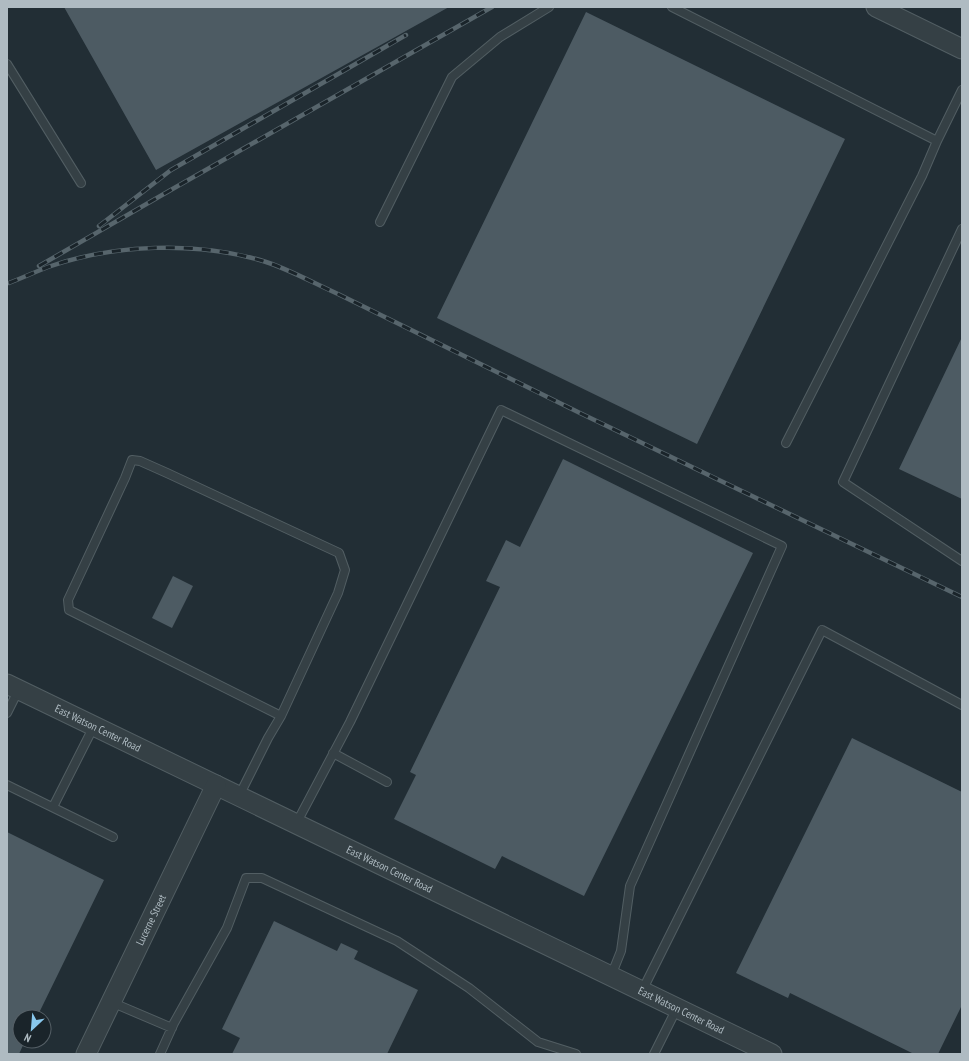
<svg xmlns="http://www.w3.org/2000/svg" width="969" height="1061" font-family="'PT Sans Narrow',sans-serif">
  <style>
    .building { fill: #4d5b63 }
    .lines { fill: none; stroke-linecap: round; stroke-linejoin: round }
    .service-casing { stroke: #525e63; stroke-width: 10 }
    .tertiary-casing { stroke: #525e63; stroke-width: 21 }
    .service { stroke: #354045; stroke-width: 8 }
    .tertiary { stroke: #354045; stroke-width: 19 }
    .rail-casing { stroke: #57656c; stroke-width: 4.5 }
    .rail { stroke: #1a242a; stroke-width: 3; stroke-dasharray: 9; stroke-linecap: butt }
    .labels { text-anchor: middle; stroke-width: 4; stroke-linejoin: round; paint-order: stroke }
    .street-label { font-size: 11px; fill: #afbbc2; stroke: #1a242a }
  </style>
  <rect width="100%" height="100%" fill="#222e35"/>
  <path class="building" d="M64 7H449L156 170Z
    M586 12 845 139 697 444 437 318Z
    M962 337V499L899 469Z
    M563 459 753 553 584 896 502 856 495 869 394 819 416 775 410 772 500 587 486 581 506 540 520 547Z
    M173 576 193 586 172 628 152 618Z
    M852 738 962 792V1005L938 1054H914L790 993 788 998 736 973Z
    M7 832 104 880 37 1017H20V1041H25L19 1054H7Z
    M274 921 337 951 341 943 358 951 354 959 418 990 387 1054H232L240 1038 222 1029Z"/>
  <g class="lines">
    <defs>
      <path id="service" d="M672 7 937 141 962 90
        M7 64 81 183
        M380 222 452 77 500 37 549 7
        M962 229 843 482 962 561
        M786 443 922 176 937 141
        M7 713 19 689
        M333 753 387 782
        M7 785 113 837
        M239 796 268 738 281 716 338 593 345 570 339 553 167 473 140 461 132 460 125 478 68 600 69 610 281 716
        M53 807 94 726
        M296 824 350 722 501 410 782 546 630 886 621 951 611 976
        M642 991 822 630 962 705
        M111 1002 172 1028
        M160 1054 174 1023 227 928 246 878H262L397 941 469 988 538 1042 576 1054
        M654 1054 677 1008"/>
      <g id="tertiary">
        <path d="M876 7 962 49"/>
        <path id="s1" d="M7 684 772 1054"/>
        <path id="s2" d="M86 1054 216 785"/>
      </g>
    </defs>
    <use href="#service" class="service-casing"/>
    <use href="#tertiary" class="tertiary-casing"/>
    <use href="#service" class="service"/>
    <use href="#tertiary" class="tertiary"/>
    <defs>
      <path id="rail" d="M99 226 171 170 406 35
        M39 266 169 191 492 7
        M9 283C22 278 35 272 48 267 113 244 197 241 263 261 289 269 313 283 338 294L582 414 962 597"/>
    </defs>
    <use href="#rail" class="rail-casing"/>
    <use href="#rail" class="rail"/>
  </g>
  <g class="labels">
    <g class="street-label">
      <text dy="4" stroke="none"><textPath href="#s1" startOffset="101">East Watson Center Road</textPath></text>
      <text dy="4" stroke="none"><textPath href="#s1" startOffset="425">East Watson Center Road</textPath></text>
      <text dy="4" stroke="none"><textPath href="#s2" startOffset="149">Lucerne Street</textPath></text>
      <text dy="4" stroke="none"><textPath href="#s1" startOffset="749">East Watson Center Road</textPath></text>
    </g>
  </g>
  <rect width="969" height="1061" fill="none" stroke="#afbbc2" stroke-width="16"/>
  <g transform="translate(32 1029) rotate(206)"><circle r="19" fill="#1a242a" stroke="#566067"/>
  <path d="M0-3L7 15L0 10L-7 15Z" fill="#89c8ed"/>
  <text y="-6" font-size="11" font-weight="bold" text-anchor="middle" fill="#afbbc2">N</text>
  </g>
</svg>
